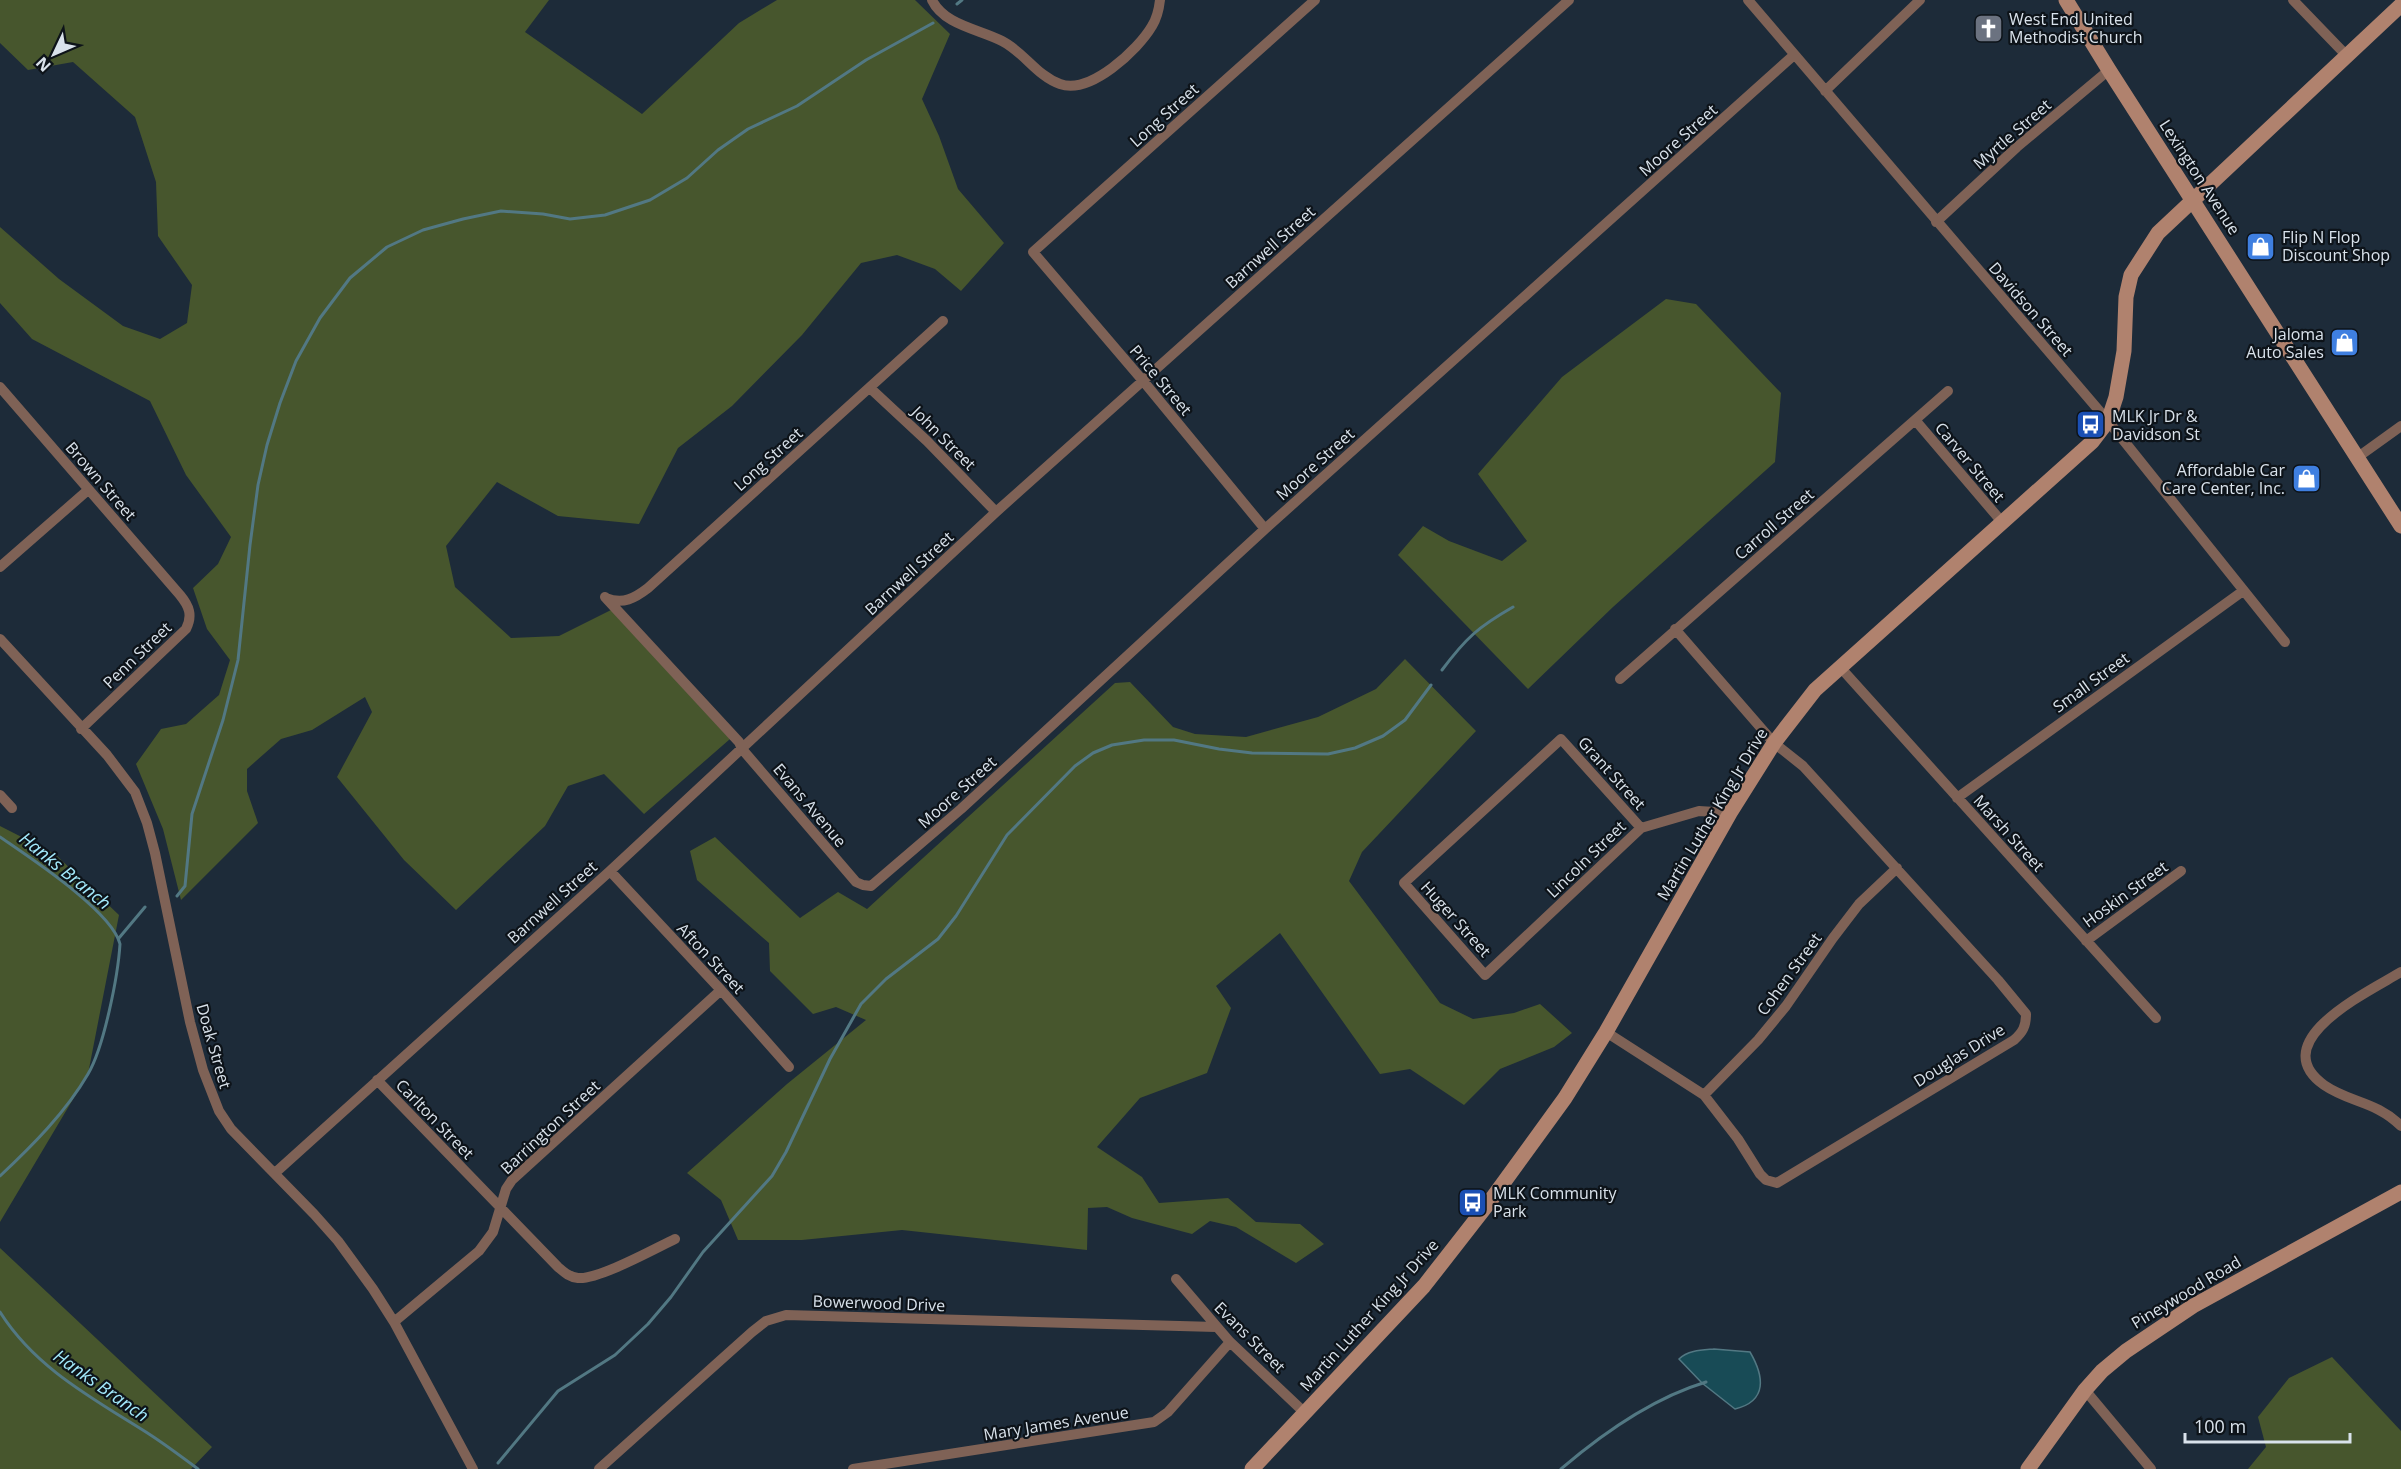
<svg xmlns="http://www.w3.org/2000/svg" width="2401" height="1469" font-family="'Open Sans',sans-serif">
  <style>
    .green { fill: #47562d }
    .water { fill: #184b56; stroke: #527883; stroke-width: 1.5 }
    .lines { fill: none; stroke-linecap: round; stroke-linejoin: round }
    .stream { stroke: #527883; stroke-width: 3 }
    .street { stroke: #7f6256; stroke-width: 10 }
    .secondary { stroke: #b0826e; stroke-width: 15 }
    .labels { text-anchor: middle; stroke-width: 4.5; stroke-linejoin: round; paint-order: stroke }
    .poi-label { font-size: 16px; fill: #d9e2eb; stroke: #0d1319; text-anchor: start }
    .street-label { font-size: 16px; fill: #d9e2eb; stroke: #0d1319 }
    .water-label { font-size: 18px; font-style: italic; fill: #a2e8fa; stroke: #0d1319 }
  </style>
  <rect width="100%" height="100%" fill="#1d2b39"/>
  <path class="green" d="M0 0H549L525 32 642 114 739 23 777 0H915L950 34 922 99 939 136 958 189 1004 243 961 291 935 269 897 255 861 263 802 335 732 406 678 448 639 524 558 516 497 482 446 546 455 587 511 638 559 636 611 610 730 739 644 814 604 774 568 786 545 826 456 910 404 860 337 777 372 712 365 697 312 730 281 739 247 769V791L258 823 181 900 163 829 136 764 161 729 186 724 219 695 230 660 207 629 193 588 218 564 231 537 186 475 150 401 32 339 0 303V227L59 279 123 326 160 339 187 323 192 285 158 236 156 182 135 117 73 62 28 70 0 43Z
    M1666 299 1696 304 1781 393 1775 462 1613 607 1528 689 1398 555 1423 526 1449 541 1502 561 1527 541 1478 474 1562 377Z
    M1405 659 1476 731 1362 852 1349 881 1440 1003 1473 1019 1514 1013 1540 1004 1572 1033 1554 1047 1500 1069 1464 1105 1410 1069 1380 1074 1280 933 1216 986 1231 1008 1207 1073 1140 1098 1097 1147 1142 1177 1159 1203 1228 1198 1256 1222 1300 1224 1324 1244 1296 1263 1236 1227 1210 1221 1192 1234 1132 1218 1107 1207 1088 1208 1087 1250 902 1230 802 1240H738L721 1200 687 1173 787 1084 866 1020 836 1007 813 1014 770 971 769 943 697 880 690 851 715 837 800 918 838 892 867 909 1115 683 1130 682 1173 727 1195 734 1246 737 1318 717 1376 689Z
    M0 826 55 854 119 915 88 1074 0 1222Z
    M0 1248 212 1447 191 1469H0Z
    M2332 1357 2401 1431V1469H2248L2266 1447 2258 1417 2289 1378Z"/>
  <path class="water" d="M1714 1349 1750 1352C1764 1376 1768 1401 1735 1409L1702 1383 1679 1359C1688 1350 1703 1350 1714 1349Z"/>
  <g class="lines">
    <path class="stream" d="M957 4 962 0
      M1442 670C1466 638 1478 627 1513 607
      M0 837C29 857 112 911 120 944 118 976 104 1047 88 1074 66 1112 32 1146 0 1176
      M177 896 185 886 192 814 223 720 238 660 250 545 258 485 267 445 280 403 296 361 320 318 350 278 387 247 423 230 463 219 501 211 543 214 570 219 605 215 650 200 687 178 718 150 748 129 797 106 866 60 933 23
      M119 938 145 907
      M0 1312C36 1369 94 1399 149 1434 166 1445 182 1457 198 1469
      M498 1463 558 1391 615 1355 648 1324 671 1297 703 1252 772 1176 786 1152 830 1059 861 1004 886 979 938 939 956 916 1007 835 1075 766 1093 753 1112 745 1144 740H1174L1219 749 1252 753 1328 754 1355 748 1383 736 1405 720 1431 685
      M1561 1469C1603 1433 1653 1398 1706 1382"/>
    <path class="street" d="M932 0C944 25 979 29 1002 41 1024 52 1037 76 1060 84 1090 95 1138 50 1152 26 1157 18 1159 9 1160 0
      M1748 0 2108 421 2285 642
      M2293 0 2347 56
      M1825 91 1920 0
      M1936 222 2017 147 2109 70
      M0 387 180 595C189 606 193 615 186 629L81 729
      M870 388 927 441 996 512
      M1916 421 2002 522
      M2358 457 2401 426
      M1265 529 1144 382 1033 252 1315 0
      M0 567 88 490
      M605 597 739 742 742 749 856 882 863 885 871 886 961 809 1265 529 1794 55
      M606 598C623 605 635 598 648 588L943 321
      M0 639 107 755 135 792 147 823 155 853 190 1022 203 1070 219 1111 231 1129 314 1214 338 1241 373 1289 394 1322 473 1469
      M1840 667 2156 1018
      M1620 679 1948 391
      M0 795 12 808
      M1957 798 2243 591
      M1641 828 1561 739 1404 883 1485 975 1641 828 1699 811 1730 813
      M610 871 721 990 789 1067
      M2086 941 2181 871
      M2401 972C2370 991 2263 1041 2324 1085 2350 1103 2376 1101 2401 1126
      M1606 1032 1704 1095 1738 1139 1760 1174 1766 1180 1777 1183 2014 1040C2023 1032 2026 1026 2026 1014L1998 980 1803 766 1774 743 1675 629
      M377 1080 558 1267C564 1272 569 1277 578 1278 598 1280 654 1249 675 1239
      M1704 1095 1758 1040 1786 1006 1833 938 1859 904 1897 868
      M275 1173 610 871 996 512 1569 0
      M1176 1279 1230 1342 1305 1413
      M394 1322 479 1251 493 1232 506 1189 512 1180 721 990
      M2085 1390 2151 1469
      M599 1469 752 1332 766 1321 786 1315 1216 1327
      M853 1469 1154 1422 1168 1412 1230 1342"/>
    <path class="secondary" d="M2066 0 2109 70 2401 526
      M1252 1469 1424 1286 1488 1204 1565 1098 1606 1032 1730 813 1774 743 1815 690 2092 442 2108 421 2116 397 2124 351 2126 297 2131 275 2158 233 2401 5
      M2028 1469 2085 1390 2102 1371 2126 1351 2193 1306 2401 1192"/>
  </g>
  <defs>
    <symbol id="church-square" viewBox="-11 -11 22 22"><rect x="-9" y="-9" width="18" height="18" rx="4" fill="#6b7280" stroke="#0d1319"/><path d="M-1.2-6h2.4v3.5h3.3v2.4h-3.3V6h-2.4V-.1h-3.3v-2.4h3.3Z" fill="#fff"/></symbol>
    <symbol id="shop-square" viewBox="-11 -11 22 22"><rect x="-9" y="-9" width="18" height="18" rx="4" fill="#3f7fe0" stroke="#0d1319"/><path d="M-5-2.5h2.3a2.7 3.5 0 0 1 5.4 0H5L5.5 6h-11ZM-1.5-2.5h3a1.5 2.3 0 0 0-3 0Z" fill="#fff"/></symbol>
    <symbol id="bus-square" viewBox="-11 -11 22 22"><rect x="-9" y="-9" width="18" height="18" rx="4" fill="#1a4fb4" stroke="#0d1319"/><path d="M-5-6H5V4H4V6H2V4H-2V6H-4V4H-5ZM-3.5-4V0h7V-4ZM-3.5 1.2v1.5H-2V1.2ZM2 1.2v1.5H3.5V1.2Z" fill="#fff"/></symbol>
  </defs>
  <g fill-rule="evenodd">
    <use href="#church-square" x="1972" y="12" width="33" height="33"/>
    <use href="#shop-square" x="2244" y="230" width="33" height="33"/>
    <use href="#shop-square" x="2328" y="326" width="33" height="33"/>
    <use href="#bus-square" x="2074" y="408" width="33" height="33"/>
    <use href="#shop-square" x="2290" y="462" width="33" height="33"/>
    <use href="#bus-square" x="1456" y="1186" width="33" height="33"/>
  </g>
  <g class="labels">
    <g class="poi-label">
      <text x="2009" y="25">West End United<tspan x="2009" dy="18">Methodist Church</tspan></text>
      <text x="2282" y="243">Flip N Flop<tspan x="2282" dy="18">Discount Shop</tspan></text>
      <text x="2324" y="340" text-anchor="end">Jaloma<tspan x="2324" dy="18">Auto Sales</tspan></text>
      <text x="2112" y="422">MLK Jr Dr &amp;<tspan x="2112" dy="18">Davidson St</tspan></text>
      <text x="2285" y="476" text-anchor="end">Affordable Car<tspan x="2285" dy="18">Care Center, Inc.</tspan></text>
      <text x="1493" y="1199">MLK Community<tspan x="1493" dy="18">Park</tspan></text>
    </g>
    <g class="street-label">
      <text transform="translate(1164 115) rotate(-42)" y="6">Long Street</text>
      <text transform="translate(2012 134) rotate(-41)" y="6">Myrtle Street</text>
      <text transform="translate(1678 140) rotate(-42)" y="6">Moore Street</text>
      <text transform="translate(2200 177) rotate(57)" y="6">Lexington Avenue</text>
      <text transform="translate(1270 247) rotate(-42)" y="6">Barnwell Street</text>
      <text transform="translate(2031 309) rotate(49)" y="6">Davidson Street</text>
      <text transform="translate(1161 380) rotate(50)" y="6">Price Street</text>
      <text transform="translate(944 438) rotate(45)" y="6">John Street</text>
      <text transform="translate(768 459) rotate(-42)" y="6">Long Street</text>
      <text transform="translate(1970 462) rotate(50)" y="6">Carver Street</text>
      <text transform="translate(1315 464) rotate(-42)" y="6">Moore Street</text>
      <text transform="translate(101 481) rotate(49)" y="6">Brown Street</text>
      <text transform="translate(1774 524) rotate(-41)" y="6">Carroll Street</text>
      <text transform="translate(909 573) rotate(-43)" y="6">Barnwell Street</text>
      <text transform="translate(137 655) rotate(-44)" y="6">Penn Street</text>
      <text transform="translate(2091 682) rotate(-36)" y="6">Small Street</text>
      <text transform="translate(1612 773) rotate(48)" y="6">Grant Street</text>
      <text transform="translate(957 792) rotate(-42)" y="6">Moore Street</text>
      <text transform="translate(810 805) rotate(50)" y="6">Evans Avenue</text>
      <text transform="translate(1712 814) rotate(-59)" y="6">Martin Luther King Jr Drive</text>
      <text transform="translate(2009 833) rotate(48)" y="6">Marsh Street</text>
      <text transform="translate(1586 859) rotate(-44)" y="6">Lincoln Street</text>
      <text transform="translate(2125 894) rotate(-36)" y="6">Hoskin Street</text>
      <text transform="translate(552 902) rotate(-42)" y="6">Barnwell Street</text>
      <text transform="translate(1456 919) rotate(48)" y="6">Huger Street</text>
      <text transform="translate(711 958) rotate(47)" y="6">Afton Street</text>
      <text transform="translate(1789 974) rotate(-54)" y="6">Cohen Street</text>
      <text transform="translate(214 1046) rotate(74)" y="6">Doak Street</text>
      <text transform="translate(1959 1055) rotate(-32)" y="6">Douglas Drive</text>
      <text transform="translate(435 1119) rotate(46)" y="6">Carlton Street</text>
      <text transform="translate(550 1127) rotate(-43)" y="6">Barrington Street</text>
      <text transform="translate(2186 1292) rotate(-31)" y="6">Pineywood Road</text>
      <text transform="translate(879 1303) rotate(2)" y="6">Bowerwood Drive</text>
      <text transform="translate(1369 1315) rotate(-48)" y="6">Martin Luther King Jr Drive</text>
      <text transform="translate(1250 1337) rotate(45)" y="6">Evans Street</text>
      <text transform="translate(1056 1423) rotate(-9)" y="6">Mary James Avenue</text>
    </g>
    <g class="water-label">
      <text transform="translate(65 871) rotate(39)" y="6">Hanks Branch</text>
      <text transform="translate(101 1386) rotate(35)" y="6">Hanks Branch</text>
    </g>
  </g>
  <g transform="translate(54 54) rotate(226)" stroke="#0d1319" stroke-width="4.5" paint-order="stroke">
  <path d="M0-4.5L10 22L0 15L-10 22Z" fill="#d9e2eb"/>
  <text y="-9" font-size="16" font-weight="bold" text-anchor="middle" fill="#d9e2eb">N</text>
  </g>
  <path d="M2185 1433v9h165v-9" fill="none" stroke="#d9e2eb" stroke-width="3"/>
  <text x="2194" y="1433" font-size="18" fill="#d9e2eb" stroke="#0d1319" stroke-width="4.5" paint-order="stroke">100 m</text>
</svg>
